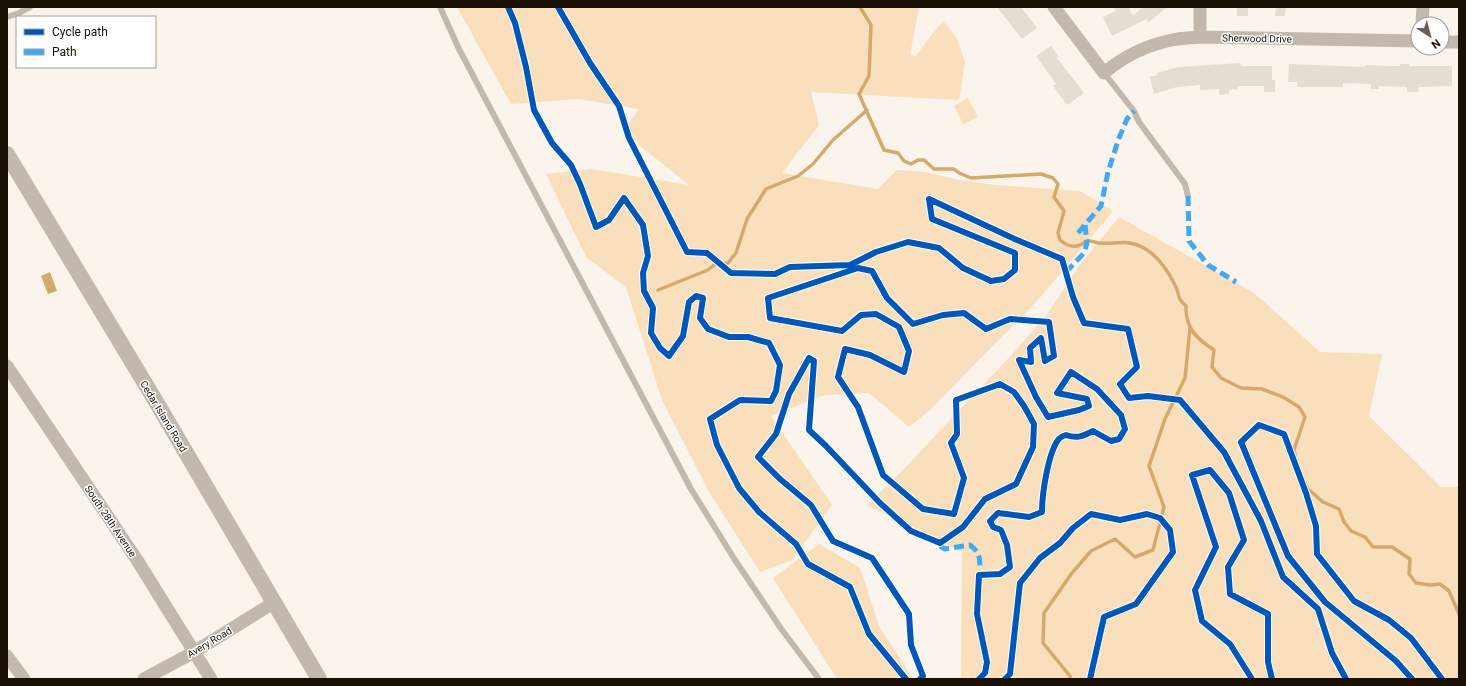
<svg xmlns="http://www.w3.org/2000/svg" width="1466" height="686" font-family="Roboto,sans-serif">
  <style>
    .green { fill: #f9dfbb }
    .water { fill: #d4aa6c }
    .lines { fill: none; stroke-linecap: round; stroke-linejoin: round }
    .stream { stroke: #d4aa6c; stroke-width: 3.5 }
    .building { fill: #e5ddd3 }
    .service { stroke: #c2b8ae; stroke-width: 6 }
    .minor { stroke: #c2b8ae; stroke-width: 13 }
    .tertiary { stroke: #c2b8ae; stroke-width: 16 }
    .quiet { stroke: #3fa9f5; stroke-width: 5; stroke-dasharray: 10 5; stroke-linecap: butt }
    .cycleway-casing { stroke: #fff; stroke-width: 8 }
    .cycleway { stroke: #0057b8; stroke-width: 6 }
    .labels { text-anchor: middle; stroke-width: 3; stroke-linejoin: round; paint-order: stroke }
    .street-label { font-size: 10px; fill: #191106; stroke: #fff }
  </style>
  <rect width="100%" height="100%" fill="#faf4ed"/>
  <path class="green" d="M457 7H919L910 55 916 56 926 42 943 21 957 38 965 62 959 100 811 92 819 125 782 173 878 189 897 170 925 172 959 180 995 185 1080 191 1113 211 1038 300 930 410 909 427 869 393 824 395 771 416 832 505 792 560 760 572 709 492 662 400 626 287 586 257 546 174 592 169 689 185 639 145 627 126 639 109 579 99 511 104Z
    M968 98 978 117 963 124 954 106Z
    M1119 217 1254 293 1320 352 1382 354 1369 416 1441 487H1459V679H961L962 552 867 505 903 470 1017 349 1048 313 1079 266Z
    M819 544 860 568 879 626 913 679H837L773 578Z"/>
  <path class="water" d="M50 272 57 291 48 294 41 276Z"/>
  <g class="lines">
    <path class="stream" d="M860 7 871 25 869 76 859 94 884 150 898 153 904 161 911 164 918 160H924L934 169H954L959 173 971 178 1041 174 1053 178 1058 184 1054 197 1064 211 1058 233 1060 240C1066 245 1074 249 1082 244 1085 242 1086 240 1090 241 1093 241 1096 243 1099 243 1116 245 1125 238 1144 248 1158 256 1168 271 1175 285 1181 296 1175 296 1186 306 1185 328 1197 339 1214 350L1212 367 1221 378 1241 388 1262 389 1283 397 1299 407 1305 417 1294 450 1297 465 1308 489 1323 502 1339 509 1344 522 1351 531 1365 537 1373 547H1392L1410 559 1409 574 1416 583 1430 585 1440 584 1449 591 1459 614
      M658 290 708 270 714 265 728 263 736 253 747 219 766 189 798 176 813 164 833 140 867 110
      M1070 679V676L1043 643 1044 613 1072 573 1091 551 1115 539 1135 557 1153 550 1164 507 1149 466 1165 419 1185 378 1190 328"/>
  </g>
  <path class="building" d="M997 7H1021L1037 28 1022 39Z
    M1114 7H1128L1133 16 1143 7H1167L1148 23 1147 19 1112 36 1103 17 1116 11Z
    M1237 7H1248V16H1237Z
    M1276 7H1286L1285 16H1275Z
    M1051 46 1059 57 1057 58 1084 93 1067 105 1053 86 1056 84 1036 56Z
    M1240 63 1241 66H1272V80H1275V92H1264V86H1237L1238 89 1229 90V94L1219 95V89L1200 90V85L1177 87 1154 94 1150 77 1157 75V73L1178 67Z
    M1289 64 1365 67V65L1392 66H1400V64H1409V66H1452V86L1419 87 1418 92H1407V87L1379 86V89H1371V84L1343 83V87H1297V82H1288Z"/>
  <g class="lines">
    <path class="service" d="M440 7 459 49 691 489 735 560 782 630 819 679
      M7 17 19 13 30 7
      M1104 73 1134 111 1139 122 1185 184 1188 196"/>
    <path class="minor" d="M1054 7 1104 73C1123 57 1147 45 1172 40 1181 38 1191 38 1200 37L1418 41
      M1422 24 1423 7
      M1200 37V7
      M1442 42H1459
      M7 366 137 560 211 679
      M7 656 24 679
      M144 679 194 652 273 603"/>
    <path class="tertiary" d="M7 154 158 405 319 679"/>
    <path class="quiet" d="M1188 196 1189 241 1208 265 1236 282
      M1078 233 1101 206 1108 172 1119 138 1127 119 1134 111
      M1066 272 1084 253 1087 243 1085 225
      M940 546 945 549 970 545C979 552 980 557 980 567"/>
    <defs>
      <path id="cycleway" d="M508 7 515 23 526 67 534 110 552 143 571 165 580 184 596 227 609 220 624 198 643 225 648 256 643 273 644 291 653 308 651 333 660 348 669 356 683 336 689 302 696 296 703 298 700 318 708 329 729 337H748L769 343 780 365 776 391 771 401 740 400 710 419 717 445 739 488 759 512 796 544 808 564 850 587 869 634 906 679
        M558 7 590 63 619 106 629 138 687 252 707 253 731 273 775 274 790 267 850 265 876 252 908 242 939 248 963 268 991 281 1004 279 1015 270V253L932 219 929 199 1017 240 1062 259 1073 297 1084 323 1128 329 1137 367 1120 384 1129 398 1148 396 1180 400 1224 452 1261 521 1283 577 1318 609 1332 653 1346 679
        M920 679 923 676 911 645 909 614 872 558 833 541 811 505 780 479 758 457 776 434 789 394 809 358 814 361 809 430 826 446 880 503 911 531 940 543 963 527 985 499 1016 484 1033 447 1034 424 1024 406 1014 392 1000 384 956 400 957 434 951 443 964 478 954 514 923 509 883 475 858 407 838 377 845 349 870 355 904 372 909 351 899 327 876 314 861 315 842 331 770 318 768 298 858 268 872 271 887 298 913 324 943 315 964 313 986 329 1010 319 1049 322 1054 356 1045 361 1041 338 1030 348 1031 362 1019 360 1036 397 1048 417 1079 410 1089 406 1087 399 1057 393 1071 372 1097 389 1121 415 1125 429 1119 439 1111 441 1093 431C1083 436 1077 439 1066 435 1063 436 1060 437 1058 440 1048 454 1042 494 1042 512L1029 517 998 513 990 521 993 527 1001 530 1007 545 1010 567 1000 574 979 575 977 614 987 662 985 673 979 679
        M1005 679 1010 674 1020 583 1040 558 1060 543 1073 528 1091 514 1120 520 1147 514 1160 518 1170 530 1173 552 1136 604 1104 617 1090 679
        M1252 679 1230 644 1202 621 1195 590 1216 547 1192 475 1210 470 1229 493 1244 540 1228 567 1230 594 1268 614V662L1272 679
        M1412 679 1396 661 1325 602 1288 556 1241 442 1259 425 1284 434 1306 493 1316 526 1317 554 1354 601 1389 620 1411 638 1442 679"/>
    </defs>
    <use href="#cycleway" class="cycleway-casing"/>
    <use href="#cycleway" class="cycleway"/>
  </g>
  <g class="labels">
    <g class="street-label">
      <text transform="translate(1257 38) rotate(1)" y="4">Sherwood Drive</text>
      <text transform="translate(164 416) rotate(59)" y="4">Cedar Island Road</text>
      <text transform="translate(111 521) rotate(56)" y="4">South 28th Avenue</text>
      <text transform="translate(209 642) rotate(-31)" y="4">Avery Road</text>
    </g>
  </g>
  <rect width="1466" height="686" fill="none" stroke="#191106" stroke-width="16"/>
  <rect x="16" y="16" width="140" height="52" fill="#ffffff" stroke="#a3a09b"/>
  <rect x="24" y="29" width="20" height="6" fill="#0057b8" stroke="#a3a09b"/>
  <text x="52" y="36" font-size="12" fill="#191106">Cycle path</text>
  <rect x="24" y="49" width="20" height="6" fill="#3fa9f5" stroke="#a3a09b"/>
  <text x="52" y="56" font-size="12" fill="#191106">Path</text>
  <g transform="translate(1430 36) rotate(144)"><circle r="19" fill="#ffffff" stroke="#a3a09b"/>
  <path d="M0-3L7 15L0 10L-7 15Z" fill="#686057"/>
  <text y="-6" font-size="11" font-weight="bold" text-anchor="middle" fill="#191106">N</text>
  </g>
</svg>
